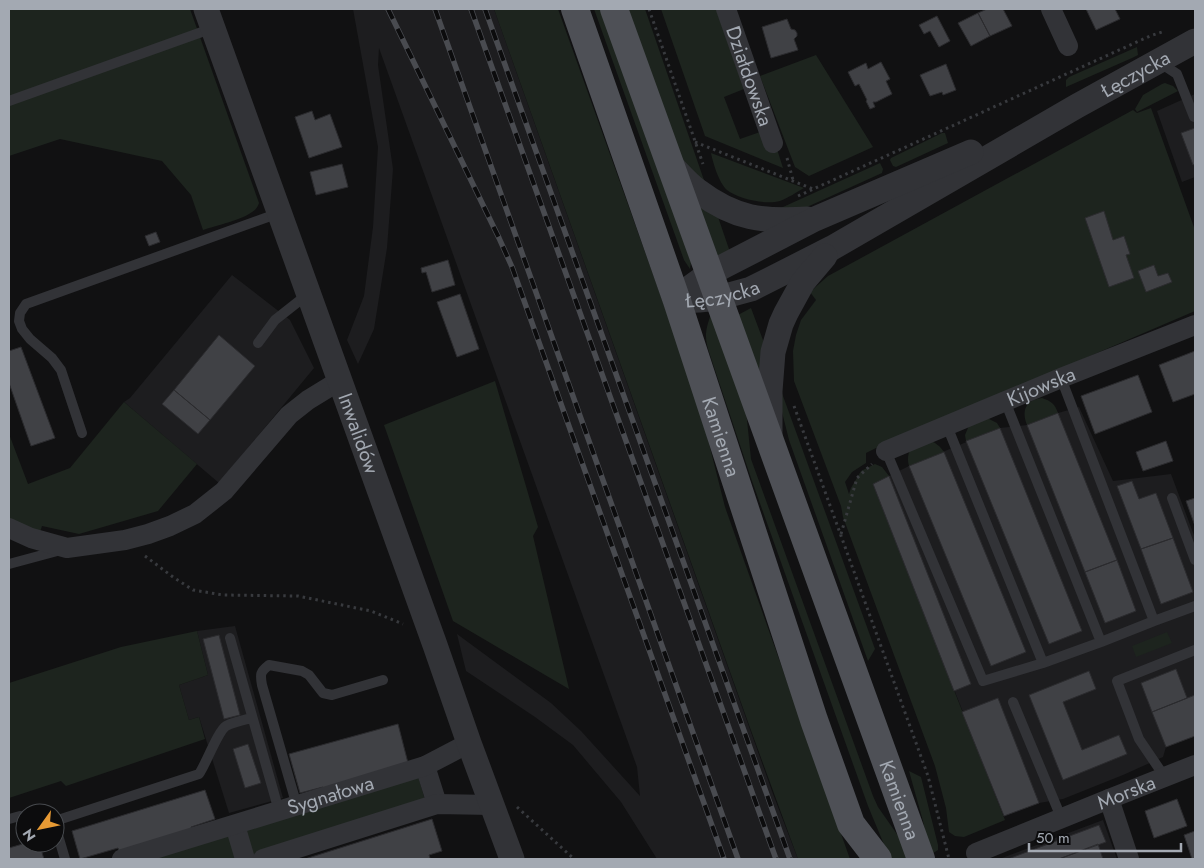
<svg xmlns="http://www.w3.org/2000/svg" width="1204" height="868" font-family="Jost,sans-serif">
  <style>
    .built { fill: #1d1d1f }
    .green { fill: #1d241e }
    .building { fill: #404145; stroke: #2b2b2e }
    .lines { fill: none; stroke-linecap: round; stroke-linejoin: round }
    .path { stroke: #383a3e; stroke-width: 3; stroke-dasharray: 2.5 4; stroke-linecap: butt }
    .service { stroke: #323337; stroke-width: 10 }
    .minor { stroke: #323337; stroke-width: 20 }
    .tertiary { stroke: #323337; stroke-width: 25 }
    .primary { stroke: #4e5056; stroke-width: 28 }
    .rail-casing { stroke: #494b50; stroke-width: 5.5 }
    .rail { stroke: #0c0c0d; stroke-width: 4; stroke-dasharray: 11; stroke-linecap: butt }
    .labels { text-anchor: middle; stroke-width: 4; stroke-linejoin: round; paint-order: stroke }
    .street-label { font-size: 20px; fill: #a3a9b2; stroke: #0c0c0d }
  </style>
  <rect width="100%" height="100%" fill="#111112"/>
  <path class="built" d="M353 9H494L773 794 798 859H657L621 802 573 745 535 717 466 671 457 634 551 703 581 731 640 796 637 767 379 48 378 65 393 169 387 248 374 329 358 364 347 340 364 296 373 227 378 147Z
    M1195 94V177L1182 182 1157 111Z
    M232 275 290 320 314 368 219 483 124 402 130 398Z
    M1079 407 1113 481 1171 474 1195 538V736L1166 747 1163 757 1123 775 1063 799 1039 803 1004 816 873 484 909 466 1000 428 1027 425 1058 413Z
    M235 626 283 798 229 813 199 717 189 720 179 685 208 675 197 631Z
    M1103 820 1117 859H1002V858Z"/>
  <path class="green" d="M9 9H190L259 203C258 206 256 210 252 212 244 219 215 226 203 230L191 195 162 161 60 139 9 156Z
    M494 9H558L698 400 725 507 850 859H798L749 725Z
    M594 9H601L691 262 690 269 684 260Z
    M628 9H645L706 186 685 167Z
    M661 9H716L744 89 724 97 740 139 760 132 777 149 783 168 705 136Z
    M1137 47 1138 55 1132 58 1066 87V80L1069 77Z
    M816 55 873 147 809 176 795 167 760 76Z
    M1165 83 1173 86 1178 91 1137 112 1135 109 1143 95 1162 84Z
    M1151 108 1195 230V311L880 446 866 453V463L852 472 845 482 849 494 851 488 861 471 875 464 882 467 889 476 873 484 1005 820 964 837 955 836 949 832 946 808 935 766 843 517 841 506 794 381 793 351 796 335 801 320 816 300 810 292 828 276 1133 110 1137 113Z
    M942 133H945L948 143 896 167 893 166 890 160 891 158Z
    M711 153 804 188C797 192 788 198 780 201 766 205 738 199 727 190 719 183 713 163 711 153Z
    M880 163 883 169 882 173 807 207 779 209 783 207Z
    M699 206 717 214 730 252 717 258Z
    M751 308 766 348 762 378 736 316Z
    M711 314 746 410 751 459 873 796 878 807 899 837 907 859H890L868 806 752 481 710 355C704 338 705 331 711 314Z
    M495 381 538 527 533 536 569 689 453 621 384 425Z
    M779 385 875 649 868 661 789 440 781 408Z
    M1042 398C1051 401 1055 404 1058 413L1027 425C1021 410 1026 400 1042 398Z
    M124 402 197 464 158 511 79 534 42 526 40 532 9 520V434L28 484 70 468Z
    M985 417 997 423 1000 428 966 441 965 435 970 423Z
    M929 440C936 443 940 446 944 452L909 466C907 459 908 454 911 447Z
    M197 631 208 675 179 685 189 720 199 717 205 739 66 786 61 781 9 798V683L121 647Z
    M1167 632 1172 643 1136 657 1132 646Z
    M909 771 921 777 938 845V850L930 855 923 821Z
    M418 776 426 803 250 856 241 829Z
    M230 834 237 859H145Z"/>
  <path class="building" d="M987 9H1003L1012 26 990 36 978 13Z
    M1086 9H1115L1120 19 1096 30Z
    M978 13 990 36 971 46 958 23Z
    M937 16 950 41 939 47 930 31 924 34 919 25Z
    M787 19 791 29 795 30 797 33V36L794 39 798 50 771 58 762 27Z
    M881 62 890 79 886 81 892 94 876 102H873L875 107 870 109 866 101 867 100 859 84 855 86 848 72 866 63 868 69Z
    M946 64 956 90 943 95 942 92 930 96 920 75Z
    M312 111 315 120 330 114 342 147 309 158 295 117Z
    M1195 128V164L1193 165 1181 133Z
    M342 164 348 187 316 195 310 172Z
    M1104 211 1113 240 1124 236 1130 254 1126 255 1134 278 1109 287 1085 218Z
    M156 232 160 242 149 246 145 236Z
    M448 260 455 285 432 292 426 272 422 273 421 268Z
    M1154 265 1158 276 1168 273 1172 282 1146 292 1138 271Z
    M460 294 479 349 457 357 437 302Z
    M219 335 255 366 210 420 174 390Z
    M21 347 55 438 31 446 9 383V351Z
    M1195 351V394L1173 402 1159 365Z
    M1138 375 1152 412 1095 434 1081 396Z
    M174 390 210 420 198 434 162 404Z
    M1058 413 1117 560 1085 572 1027 425Z
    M1000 428 1082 631 1049 644 966 441Z
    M1166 441 1173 461 1143 471 1136 452Z
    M944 452 1026 652 991 666 909 466Z
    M889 476 971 684 954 691 873 484Z
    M1132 481 1139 499 1156 493 1173 538 1141 549 1117 486Z
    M1195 498V526L1186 501Z
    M1173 538 1193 592 1161 604 1141 549Z
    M1117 560 1136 611 1105 623 1085 572Z
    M219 635 240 715 224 719 203 639Z
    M1176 669 1187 698 1152 712 1141 683Z
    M1089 671 1096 689 1063 702 1082 750 1119 735 1127 754 1063 780 1029 695Z
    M1195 695V736L1166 747 1152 712Z
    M998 698 1039 803 1004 816 962 712Z
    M398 724 408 763 324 790 323 787 300 793 289 754Z
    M248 744 261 783 245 788 233 749Z
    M205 790 215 819 191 827 192 832 120 854 118 848 80 859 72 831Z
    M1177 799 1187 826 1154 838 1145 811Z
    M432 819 442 851 429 855 430 858 427 859H305Z
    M1099 825 1106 842 1059 859H1008Z
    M1195 831V859H1192L1184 835Z
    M26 843H39L44 859H9V848Z
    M1098 844 1103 859H1059Z"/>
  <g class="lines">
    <path class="path" d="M649 9 703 164
      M695 142 813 189
      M787 158 793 180
      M798 196 1150 36 1162 32
      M794 406 928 776 949 859
      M841 534 857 478 872 464
      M145 556 173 577 193 590 223 595 298 596 371 611 403 624
      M517 807 574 859"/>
    <path class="service" d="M1159 62 1177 74 1194 117
      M9 101 213 28
      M258 343 275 320 308 294
      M1061 378 1154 621 1101 642
      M1005 401 1101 642 1043 663
      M82 433 61 370 52 358 30 339 22 329 19 321 20 313 26 304 279 213
      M886 451 983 681 1043 663 947 426
      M1172 498 1195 560
      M9 564 61 550
      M1154 621 1195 606
      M230 638 279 811
      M1013 702 1058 810 1061 819
      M1163 778 1160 770 1139 739 1117 681 1195 650
      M297 806 262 685C260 674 260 672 269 665L302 671 309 675 323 693 332 695 383 680
      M9 819 20 816 25 817
      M55 821 199 774C206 764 218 731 226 726 234 722 244 720 252 718
      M55 825 65 859"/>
    <g class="minor">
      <path id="s1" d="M726 9 773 143"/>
      <path d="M1051 9 1068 46"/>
      <path id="s2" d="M886 451 1061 378 1195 325"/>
      <path d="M9 528 31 538 67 548 125 540 148 534 170 526 195 514 224 491 289 415 308 400 339 381"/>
      <path d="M425 766 437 804"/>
      <path d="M1109 799 1129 859"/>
      <path d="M235 825 245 859"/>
      <path id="s3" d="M976 853 1109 799 1195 765"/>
      <path id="s4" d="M122 859 425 766 469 743"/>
      <path d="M263 859 437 804 492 805"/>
    </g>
    <g class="tertiary">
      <path id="s5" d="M206 9 435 645 469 743 512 859"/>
      <path d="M670 164C679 173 688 184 698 191 735 219 763 222 808 219"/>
      <path id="s6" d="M677 301 699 300 718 298 751 289 832 248 1077 106 1195 41"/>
      <path d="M677 301 691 287 709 274 724 266 815 219 971 152"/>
      <path d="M770 434V391L773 352 781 324 786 313 803 282 825 256"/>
    </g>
    <g class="primary">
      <path id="s7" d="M575 9 677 301 814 720 851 824 878 859"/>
      <path id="s8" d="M614 9 921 859"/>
    </g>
    <defs>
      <path id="rail" d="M388 9 499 238 512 267 724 859
        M435 9 738 859
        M471 9 776 859
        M485 9 790 859"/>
    </defs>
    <use href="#rail" class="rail-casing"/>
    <use href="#rail" class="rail"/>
  </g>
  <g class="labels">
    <g class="street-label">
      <text dy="7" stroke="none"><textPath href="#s6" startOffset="516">Łęczycka</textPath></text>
      <text dy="7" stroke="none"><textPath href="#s1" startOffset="71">Działdowska</textPath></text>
      <text dy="7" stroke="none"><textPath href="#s6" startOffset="46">Łęczycka</textPath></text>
      <text dy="7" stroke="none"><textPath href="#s2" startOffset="168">Kijowska</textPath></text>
      <text dy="7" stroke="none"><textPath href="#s5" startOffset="451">Inwalidów</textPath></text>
      <text dy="7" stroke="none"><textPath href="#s7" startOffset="452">Kamienna</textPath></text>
      <text dy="7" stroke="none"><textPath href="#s3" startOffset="162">Morska</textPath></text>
      <text dy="7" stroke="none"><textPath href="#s4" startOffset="218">Sygnałowa</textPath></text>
      <text dy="7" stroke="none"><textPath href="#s8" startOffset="841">Kamienna</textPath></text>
    </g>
  </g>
  <rect width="1204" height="868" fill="none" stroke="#a3a9b2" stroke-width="20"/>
  <g transform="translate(40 828) rotate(237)"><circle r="24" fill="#0c0c0d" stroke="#484b4f"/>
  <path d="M0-4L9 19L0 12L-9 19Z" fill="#e79a34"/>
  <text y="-8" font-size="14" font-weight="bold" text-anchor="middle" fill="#a3a9b2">N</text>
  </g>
  <path d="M1029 843v8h152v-8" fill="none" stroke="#a3a9b2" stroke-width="2.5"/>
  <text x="1036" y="843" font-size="15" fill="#a3a9b2" stroke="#0c0c0d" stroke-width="4" paint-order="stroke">50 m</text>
</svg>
